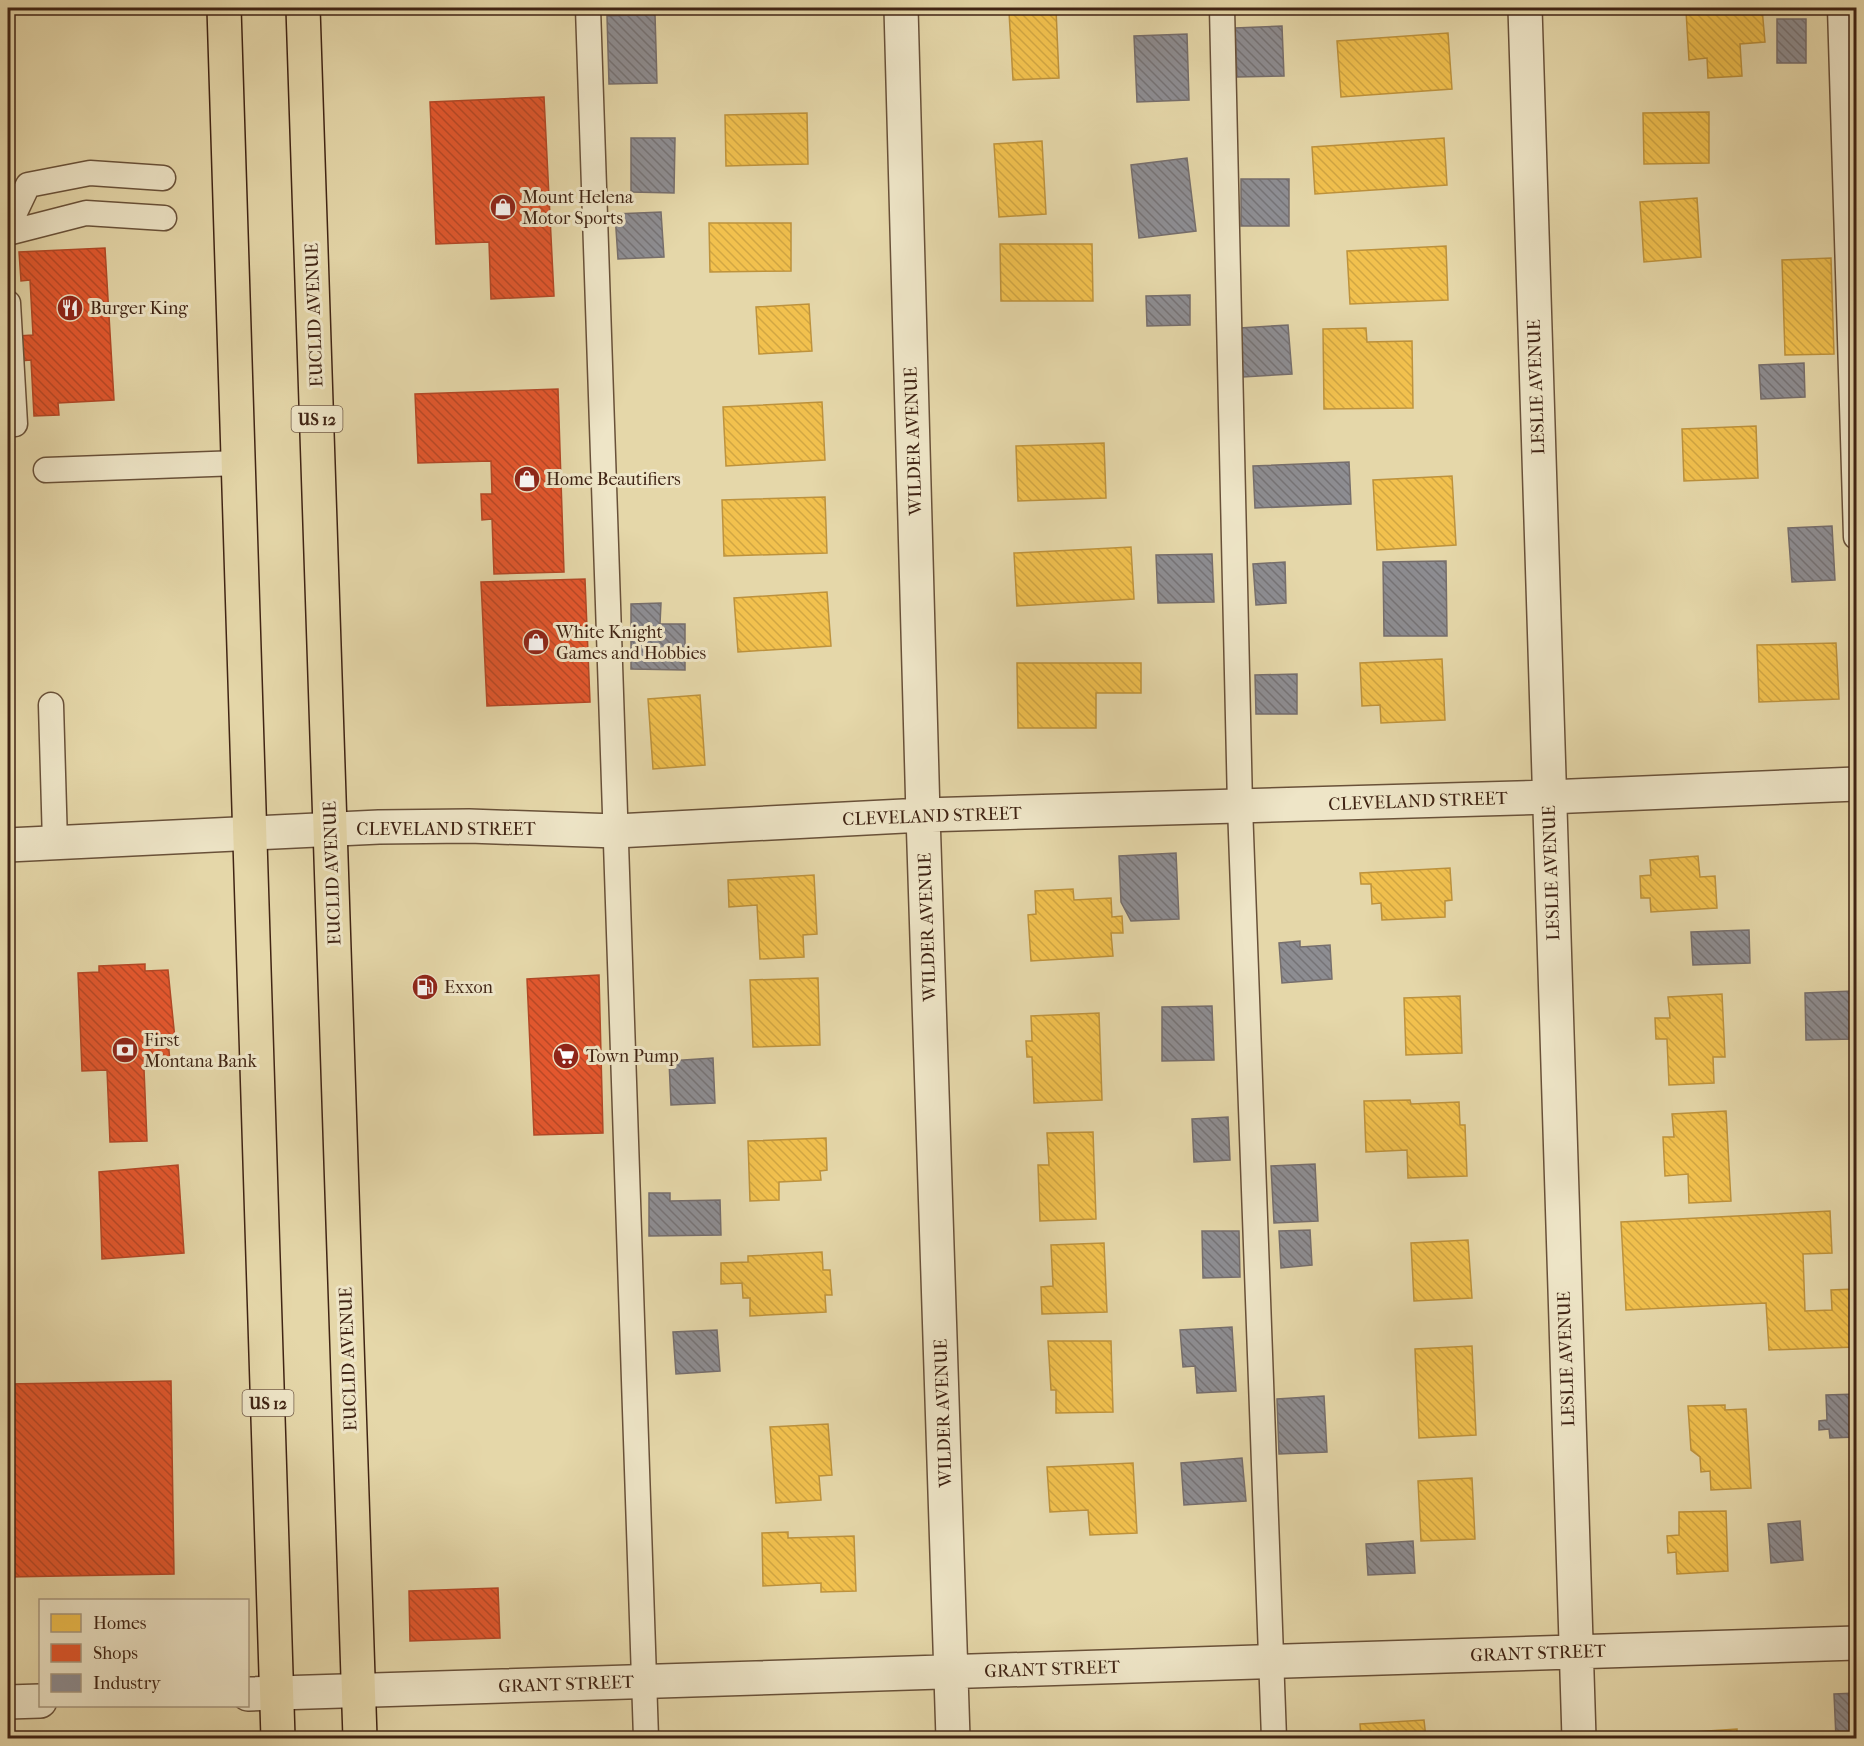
<svg xmlns="http://www.w3.org/2000/svg" width="1864" height="1746" font-family="'IM FELL French Canon',serif">
  <style>
    .homes { fill: url(#homes-back-hatch); stroke: #bd923d; stroke-width: 1.5 }
    .shops { fill: url(#shops-back-hatch); stroke: #b34826; stroke-width: 1.5 }
    .industry { fill: url(#industry-back-hatch); stroke: #766e6c; stroke-width: 1.5 }
    .lines { fill: none; stroke-linecap: round; stroke-linejoin: round }
    .service-casing { stroke: #695139; stroke-width: 27 }
    .minor-casing { stroke: #695139; stroke-width: 36 }
    .trunk-casing { stroke: #402414; stroke-width: 36 }
    .service { stroke: #eee5c7; stroke-width: 24 }
    .minor { stroke: #eee5c7; stroke-width: 33 }
    .trunk { stroke: #e5d7a9; stroke-width: 33 }
    .labels { text-anchor: middle; stroke-width: 6; stroke-linejoin: round; paint-order: stroke }
    .shield { fill: #eee5c7; stroke: #745e4a; stroke-width: 1.5 }
    .shield-label { font-size: 16px; font-weight: bold; fill: #402414 }
    .poi-label { font-size: 18px; fill: #402414; stroke: #eee5c7; text-anchor: start }
    .street-label { font-size: 18px; fill: #402414; stroke: #eee5c7 }
  </style>
  <defs>
    <pattern id="homes-back-hatch" width="6" height="6" patternUnits="userSpaceOnUse" patternTransform="scale(1.5)"><rect width="6" height="6" fill="#f2c14e"/><path d="M-1 5l2 2M0 0l6 6M5-1l2 2" fill="none" stroke="#d1a643"/></pattern>
    <pattern id="shops-back-hatch" width="6" height="6" patternUnits="userSpaceOnUse" patternTransform="scale(1.5)"><rect width="6" height="6" fill="#e4572e"/><path d="M-1 5l2 2M0 0l6 6M5-1l2 2" fill="none" stroke="#ba4826"/></pattern>
    <pattern id="industry-back-hatch" width="6" height="6" patternUnits="userSpaceOnUse" patternTransform="scale(1.5)"><rect width="6" height="6" fill="#8d8d92"/><path d="M-1 5l2 2M0 0l6 6M5-1l2 2" fill="none" stroke="#757376"/></pattern>
  </defs>
  <rect width="100%" height="100%" fill="#e5d7a9"/>
  <filter id="stains"><feTurbulence type="fractalNoise" baseFrequency=".00333" numOctaves="4"/><feColorMatrix values="0 0 0 0 .2 0 0 0 0 .09 0 0 0 0 .02 0 0 0 .5 -.17"/></filter>
  <radialGradient id="worn" r=".72"><stop offset=".6" stop-color="#630" stop-opacity="0"/><stop offset="1" stop-color="#630" stop-opacity=".3"/></radialGradient>
  <path class="homes" d="M1730 8H1762L1765 42 1740 44 1742 76 1708 78 1707 58 1689 60 1686 11Z
    M1056 9 1059 78 1013 80 1009 12Z
    M1448 33 1452 89 1341 97 1337 41Z
    M1709 112V163L1644 164 1643 113Z
    M807 113 808 164 726 166 725 115Z
    M1444 138 1447 185 1315 194 1312 147Z
    M1042 141 1046 214 999 217 994 144Z
    M1697 198 1701 257 1644 262 1640 202Z
    M709 223H791V271L710 272Z
    M1000 244H1092L1093 301H1001Z
    M1446 246 1448 300 1350 304 1347 251Z
    M1831 258 1834 354 1785 355 1782 260Z
    M809 304 812 351 759 354 756 307Z
    M1366 328 1367 342 1412 341 1413 408 1324 409 1323 329Z
    M822 402 825 460 726 466 723 407Z
    M1756 426 1758 478 1684 481 1682 429Z
    M1104 443 1106 498 1018 501 1016 446Z
    M1452 476 1456 545 1377 550 1373 480Z
    M825 497 827 553 724 556 722 500Z
    M1131 547 1134 599 1017 606 1014 553Z
    M827 592 831 646 738 652 734 598Z
    M1836 643 1839 699 1759 702 1757 645Z
    M1442 659 1445 720 1381 723 1380 705 1362 706 1360 663Z
    M1017 663H1141V693H1096V728H1018Z
    M700 695 705 765 653 769 648 699Z
    M1698 856 1700 877 1715 876 1717 908 1651 912 1650 898H1641L1640 876 1651 875 1650 860Z
    M1450 868 1452 900 1445 901V917L1382 920 1381 903 1372 904 1371 884H1361L1360 873Z
    M814 875 817 934 803 935 804 957 760 959 757 905 729 907 728 880Z
    M1073 889 1074 900 1111 898 1112 917 1122 916 1123 933H1111L1113 956 1031 961 1028 915 1036 914 1035 891Z
    M818 978 820 1045 753 1047 750 980Z
    M1722 994 1725 1057H1713L1714 1083 1669 1085 1667 1039H1656L1655 1018H1670L1668 997Z
    M1460 996 1462 1053 1406 1055 1404 998Z
    M1099 1013 1102 1100 1034 1103 1032 1057H1027L1026 1041H1032L1031 1016Z
    M1410 1100 1411 1104 1459 1102 1460 1125H1465L1467 1176 1408 1178 1407 1150 1366 1152 1364 1101Z
    M1726 1111 1731 1201 1689 1203 1688 1174 1665 1176 1663 1137H1674L1672 1114Z
    M1093 1132 1096 1219 1040 1221 1038 1165H1049L1047 1133Z
    M826 1138 827 1170 820 1171 821 1180 779 1182V1200L750 1201 748 1141Z
    M1830 1211 1832 1253 1803 1254 1805 1311 1832 1310 1831 1290 1854 1289 1856 1347 1769 1350 1766 1303 1626 1310 1621 1222Z
    M1468 1240 1472 1298 1414 1301 1411 1243Z
    M1104 1243 1107 1312 1042 1314 1041 1287 1053 1286 1051 1245Z
    M822 1252 823 1270H830L832 1295H825L826 1312 750 1316V1298H743L742 1283 721 1284V1263L748 1262V1256Z
    M1048 1341H1111L1113 1412 1056 1413V1390H1051Z
    M1472 1346 1476 1435 1419 1438 1415 1349Z
    M1725 1405V1410L1746 1409 1751 1488 1711 1490 1710 1471 1701 1472 1700 1457 1691 1450 1688 1406Z
    M828 1424 832 1475 819 1476 821 1500 776 1503 770 1427Z
    M1133 1463 1137 1533 1090 1535 1088 1510 1050 1512 1047 1467Z
    M1472 1478 1475 1539 1421 1541 1418 1481Z
    M1726 1511 1728 1571 1677 1574 1676 1552 1668 1553 1667 1536 1679 1535V1512Z
    M788 1532V1538L854 1536 856 1591 821 1592V1583L763 1586 762 1533Z
    M1424 1720 1426 1738H1361L1360 1724Z
    M1737 1729V1738H1679L1678 1733Z
    M836 1733V1738H780V1734Z"/>
  <path class="shops" d="M544 97 554 296 491 299 489 242 436 244 430 102Z
    M105 248 114 400 58 403 59 415 34 416 31 360 20 361 18 336 33 335 30 280 21 281 19 252Z
    M558 389 564 572 494 574 492 519 482 520 481 494H492L491 461 418 463 415 394Z
    M585 579 590 702 487 706 481 582Z
    M145 964V971L168 970 175 1039H168L170 1062 155 1063V1069H144L147 1141 110 1142 107 1070 82 1071 78 973 99 972V966Z
    M599 975 603 1133 534 1135 527 979Z
    M178 1165 184 1253 102 1259 99 1172Z
    M171 1381 174 1574 8 1577V1384Z
    M498 1588 500 1638 410 1641 409 1591Z"/>
  <path class="industry" d="M655 14 657 83 609 84 607 16Z
    M1777 19H1806V63H1777Z
    M1282 26 1284 76 1237 77 1235 28Z
    M1187 34 1189 100 1137 102 1134 36Z
    M631 138H675L674 193 631 192Z
    M1187 158 1196 231 1139 238 1131 165Z
    M1241 179H1289V226H1241Z
    M661 212 664 257 618 259 615 214Z
    M1190 295V325L1147 326 1146 296Z
    M1288 325 1292 374 1243 377 1240 328Z
    M1804 363 1805 397 1761 399 1759 365Z
    M1349 462 1351 504 1255 508 1253 466Z
    M1832 526 1835 580 1792 582 1788 528Z
    M1212 554 1214 602 1158 603 1156 555Z
    M1446 561 1447 636H1384L1383 562Z
    M1285 562 1286 603 1256 605 1253 564Z
    M661 603 660 624H685V670L631 669V604Z
    M1297 674V714H1256L1255 675Z
    M1176 853 1179 919 1131 921 1121 902 1119 856Z
    M1749 930 1750 963 1693 965 1691 932Z
    M1300 941V947L1330 945 1332 979 1282 983 1279 943Z
    M1853 991 1854 1039 1806 1040 1805 993Z
    M1212 1006 1214 1060 1162 1061V1007Z
    M713 1058 715 1103 671 1105 669 1061Z
    M1228 1117 1230 1160 1194 1162 1192 1119Z
    M1315 1164 1318 1221 1274 1223 1271 1166Z
    M649 1193H670V1201L720 1200 721 1235 649 1236Z
    M1310 1230 1312 1265 1281 1268 1279 1231Z
    M1202 1231H1239L1240 1277 1203 1278Z
    M1232 1327 1236 1391 1197 1393 1195 1366 1183 1367 1180 1330Z
    M717 1330 720 1371 676 1374 673 1332Z
    M1856 1394V1437L1830 1438 1829 1429 1819 1430V1421L1827 1420 1826 1395Z
    M1324 1396 1327 1452 1279 1454 1277 1399Z
    M1242 1458 1246 1501 1184 1505 1181 1463Z
    M1800 1521 1803 1560 1771 1563 1768 1524Z
    M1413 1541 1415 1573 1368 1575 1366 1544Z
    M1856 1693V1738H1836L1834 1694Z"/>
  <g class="lines">
    <defs>
      <path id="service" d="M588 8 646 1738
        M1222 8 1240 806 1274 1738
        M1840 8 1856 537
        M8 227 28 185 90 173 163 178
        M8 233 86 213 164 218
        M8 303 15 424
        M46 470 239 463
        M51 705 55 843"/>
      <path id="minor" d="M901 8 923 815 953 1738
        M1525 8 1579 1738
        M8 845 379 827 469 826 616 831 923 815 1548 797 1856 784
        M248 1694 1856 1643
        M8 1702 40 1701"/>
      <path id="trunk" d="M224 8 278 1738
        M303 8 360 1738"/>
    </defs>
    <use href="#service" class="service-casing"/>
    <use href="#minor" class="minor-casing"/>
    <use href="#trunk" class="trunk-casing"/>
    <use href="#service" class="service"/>
    <use href="#minor" class="minor"/>
    <use href="#trunk" class="trunk"/>
  </g>
  <defs>
    <symbol id="shop-disc" viewBox="-11 -11 22 22"><circle r="9.5" fill="#8f2418" stroke="#eee5c7"/><path d="M-5-2.5h2.3a2.7 3.5 0 0 1 5.4 0H5L5.5 6h-11ZM-1.5-2.5h3a1.5 2.3 0 0 0-3 0Z" fill="#fff"/></symbol>
    <symbol id="restaurant-disc" viewBox="-11 -11 22 22"><circle r="9.5" fill="#8f2418" stroke="#eee5c7"/><path d="M-5-6h1v4h1v-4h1v4h1v-4h1v5L-1.5 .5V6h-2V.5L-5-1ZM5-6V6H3V1.5H1.5Q1.5-4 5-6Z" fill="#fff"/></symbol>
    <symbol id="fuel-disc" viewBox="-11 -11 22 22"><circle r="9.5" fill="#8f2418" stroke="#eee5c7"/><path d="M-5.5-6h7V0h2V4h1.3V-2.5L3-4.5l.8-.8L6-3V5H2.5V1h-1V6h-7ZM-4.2-4.7v3.2H.2V-4.7Z" fill="#fff"/></symbol>
    <symbol id="bank-disc" viewBox="-11 -11 22 22"><circle r="9.5" fill="#8f2418" stroke="#eee5c7"/><path d="M-6-4H6V4H-6ZM0-2.3a2.3 2.3 0 1 0 0 4.6a2.3 2.3 0 1 0 0-4.6Z" fill="#fff"/></symbol>
    <symbol id="supermarket-disc" viewBox="-11 -11 22 22"><circle r="9.5" fill="#8f2418" stroke="#eee5c7"/><path d="M-6-5.5h2.5l.6 2H6L4.5 2H-2.5L-4.4-4H-6ZM-1.5 3.2a1.3 1.3 0 1 0 .1 0ZM3 3.2a1.3 1.3 0 1 0 .1 0Z" fill="#fff"/></symbol>
  </defs>
  <g fill-rule="evenodd">
    <use href="#shop-disc" x="488" y="192" width="30" height="30"/>
    <use href="#restaurant-disc" x="55" y="293" width="30" height="30"/>
    <use href="#shop-disc" x="512" y="464" width="30" height="30"/>
    <use href="#shop-disc" x="521" y="627" width="30" height="30"/>
    <use href="#fuel-disc" x="410" y="972" width="30" height="30"/>
    <use href="#bank-disc" x="110" y="1035" width="30" height="30"/>
    <use href="#supermarket-disc" x="551" y="1041" width="30" height="30"/>
  </g>
  <g class="labels">
    <g class="shield">
      <rect x="291.5" y="406" width="51" height="26" rx="4.5"/>
      <rect x="242.5" y="1390" width="51" height="26" rx="4.5"/>
    </g>
    <g class="shield-label">
      <text x="317" y="425">US 12</text>
      <text x="268" y="1409">US 12</text>
    </g>
    <g class="poi-label">
      <text x="522" y="203">Mount Helena<tspan x="522" dy="21">Motor Sports</tspan></text>
      <text x="90" y="314">Burger King</text>
      <text x="546" y="485">Home Beautifiers</text>
      <text x="556" y="638">White Knight<tspan x="556" dy="21">Games and Hobbies</tspan></text>
      <text x="444" y="993">Exxon</text>
      <text x="144" y="1046">First<tspan x="144" dy="21">Montana Bank</tspan></text>
      <text x="586" y="1062">Town Pump</text>
    </g>
    <g class="street-label">
      <text transform="translate(314 315) rotate(-92)" y="6">EUCLID AVENUE</text>
      <text transform="translate(1536 387) rotate(-92)" y="6">LESLIE AVENUE</text>
      <text transform="translate(913 441) rotate(-92)" y="6">WILDER AVENUE</text>
      <text transform="translate(1418 801) rotate(-2)" y="6">CLEVELAND STREET</text>
      <text transform="translate(932 816) rotate(-2)" y="6">CLEVELAND STREET</text>
      <text x="446" y="835">CLEVELAND STREET</text>
      <text transform="translate(332 873) rotate(-92)" y="6">EUCLID AVENUE</text>
      <text transform="translate(1551 873) rotate(-92)" y="6">LESLIE AVENUE</text>
      <text transform="translate(927 927) rotate(-92)" y="6">WILDER AVENUE</text>
      <text transform="translate(348 1359) rotate(-92)" y="6">EUCLID AVENUE</text>
      <text transform="translate(1566 1359) rotate(-92)" y="6">LESLIE AVENUE</text>
      <text transform="translate(943 1413) rotate(-92)" y="6">WILDER AVENUE</text>
      <text transform="translate(1538 1653) rotate(-2)" y="6">GRANT STREET</text>
      <text transform="translate(1052 1669) rotate(-2)" y="6">GRANT STREET</text>
      <text transform="translate(566 1684) rotate(-2)" y="6">GRANT STREET</text>
    </g>
  </g>
  <rect width="1864" height="1746" fill="none" stroke="#e5d7a9" stroke-width="30"/>
  <rect x="9" y="9" width="1846" height="1728" fill="none" stroke="#402414" stroke-width="3"/>
  <rect x="15" y="15" width="1834" height="1716" fill="none" stroke="#402414" stroke-width="1.5"/>
  <rect x="39" y="1599" width="210" height="108" fill="#eee5c7" stroke="#a8987f" stroke-width="1.5"/>
  <rect x="51" y="1614" width="30" height="18" fill="#f2c14e" stroke="#a8987f" stroke-width="1.5"/>
  <text x="93" y="1629" font-size="18" fill="#402414">Homes</text>
  <rect x="51" y="1644" width="30" height="18" fill="#e4572e" stroke="#a8987f" stroke-width="1.5"/>
  <text x="93" y="1659" font-size="18" fill="#402414">Shops</text>
  <rect x="51" y="1674" width="30" height="18" fill="#8d8d92" stroke="#a8987f" stroke-width="1.5"/>
  <text x="93" y="1689" font-size="18" fill="#402414">Industry</text>
  <rect width="100%" height="100%" filter="url(#stains)"/>
  <rect width="100%" height="100%" fill="url(#worn)"/>
</svg>
